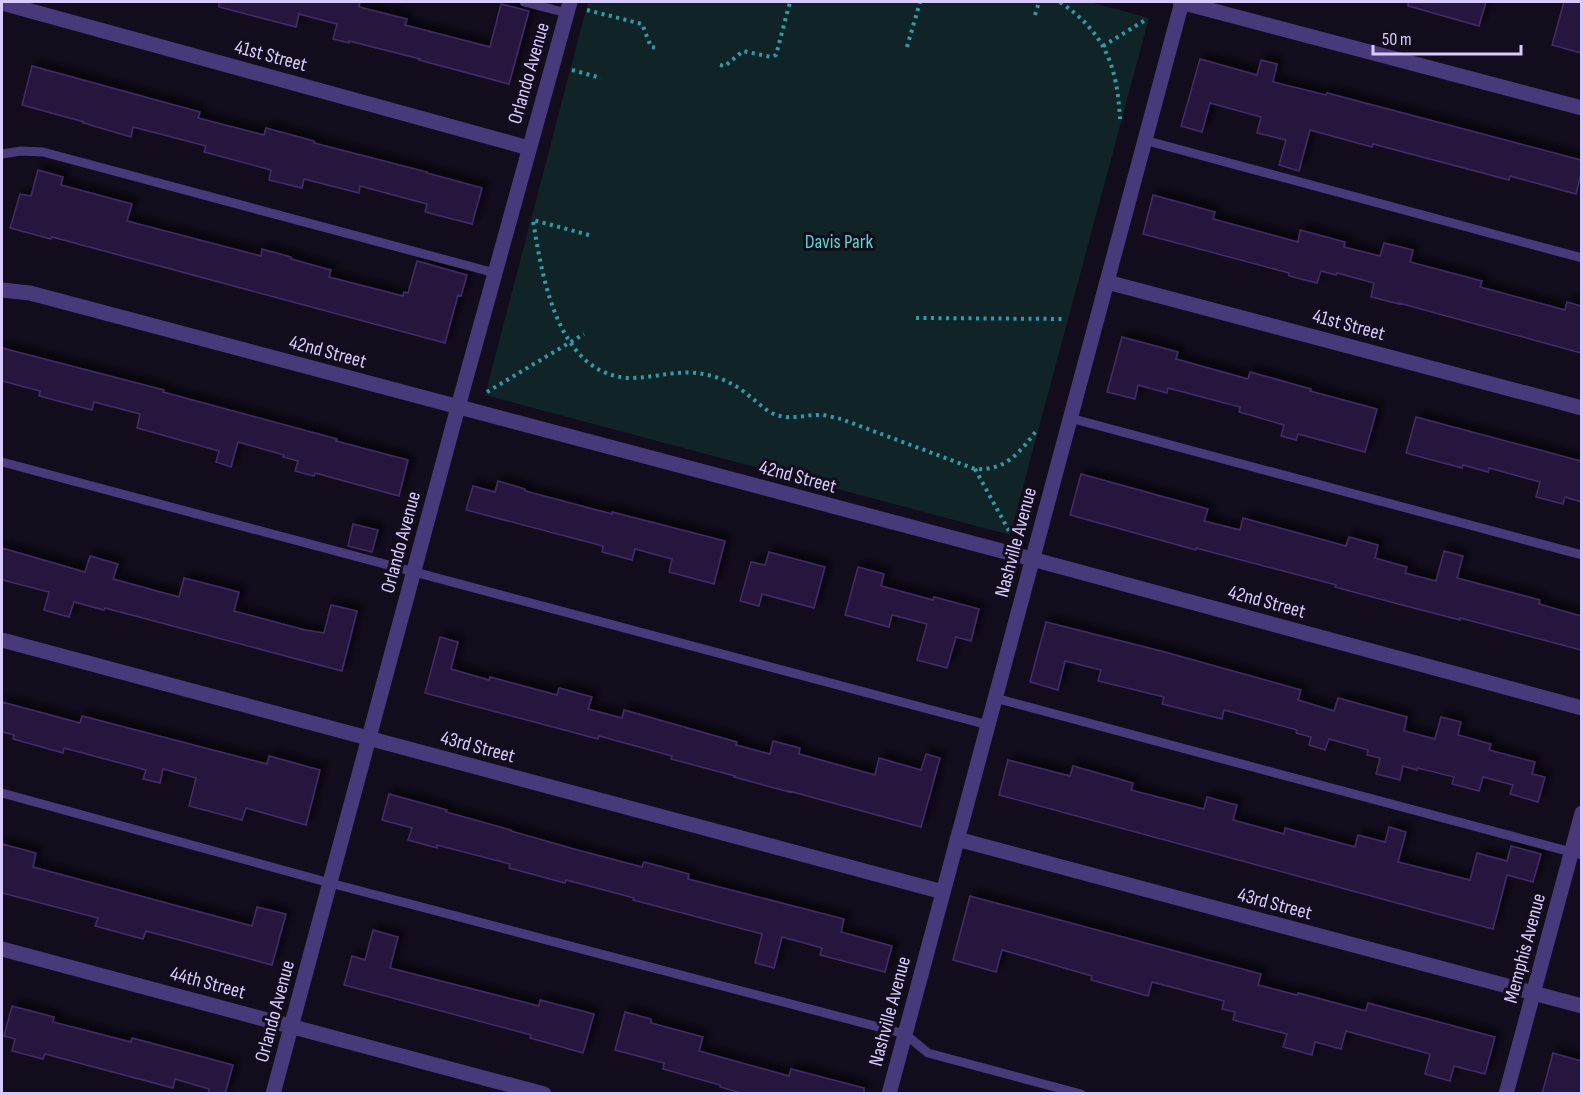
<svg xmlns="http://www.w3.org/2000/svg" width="1583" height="1095" font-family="'Sofia Sans Condensed',sans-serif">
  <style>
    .green { fill: #102326 }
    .building { fill: #27193d; stroke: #422c68; stroke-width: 1.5; filter: url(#shadow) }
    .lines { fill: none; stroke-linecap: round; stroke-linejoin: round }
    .path { stroke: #329ba9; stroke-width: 4; stroke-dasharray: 3 4.5; stroke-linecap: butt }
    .service { stroke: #47397a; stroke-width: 9 }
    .minor { stroke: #47397a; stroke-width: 15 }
    .tertiary { stroke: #47397a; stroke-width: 15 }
    .labels { text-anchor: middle; stroke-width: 6; stroke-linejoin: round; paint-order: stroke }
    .street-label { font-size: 20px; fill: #d9cafd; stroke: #120c1c }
    .park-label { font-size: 20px; fill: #5ad8cf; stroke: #120c1c }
  </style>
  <defs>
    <filter id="shadow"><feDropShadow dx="5.5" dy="-5.5" stdDeviation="3" flood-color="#0009"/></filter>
  </defs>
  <rect width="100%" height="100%" fill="#120c1c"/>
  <path class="green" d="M588 2H1090L1149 18 1010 535 485 395Z"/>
  <path class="building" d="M219 2H360L359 7 407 19 405 25 490 47 501 4 529 11 509 84 419 60 420 59 349 41V43L333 39 337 24 299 14 296 27 219 7Z
    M1408 2H1486L1479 26 1408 6Z
    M1564 2H1581V53L1552 45Z
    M1200 59 1257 75 1261 60 1277 64 1273 82 1326 95 1327 93 1581 160V174L1576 194 1510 176 1509 180 1373 144 1372 147 1310 130 1299 171 1279 165 1286 140 1257 133 1261 117 1210 103 1202 132 1181 126Z
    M32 66 200 112 198 118 264 135 266 128 314 141V143L427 172V173L482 188 472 224 425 212 427 204 360 186 359 193 304 179 302 188 269 180 271 170 204 152 206 146 133 127 131 137 83 123 84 122 22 105Z
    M38 170 63 177 61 185 132 204 127 221 261 256 262 249 291 257V259L331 270 329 277 403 296 404 292 408 293 417 261 467 275 461 296 458 295 445 343 52 237 51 239 10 228 20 194 31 196Z
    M1153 195 1215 212 1213 219 1298 242 1300 230 1345 242 1344 247 1380 256 1384 243 1413 250 1410 262 1482 281 1480 287 1565 310 1567 302 1581 306V353L1399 303V304L1371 297 1374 283 1337 273 1336 275 1321 271 1317 283 1289 276V273L1143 234Z
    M1122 337 1178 352 1176 359 1248 379 1250 372 1311 389 1310 391 1377 409 1365 452 1298 434 1296 440 1281 436 1284 425 1239 412 1240 407 1168 388 1167 393 1138 385 1135 399 1107 392Z
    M2 348 164 390 163 392 337 439 336 441 408 460 399 496 315 473 314 476 295 471 298 461 283 457 284 455 238 442 231 467 216 462 219 451 137 428 140 414 94 402 92 410 39 396 40 391 2 381Z
    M1416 417 1581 461V502L1565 497 1563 504 1536 497 1540 482 1489 468 1488 472 1463 465 1462 468 1406 453Z
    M1081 474 1208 509 1204 521 1240 530 1243 518 1346 546 1349 537 1378 545 1375 558 1407 567 1405 573 1436 581 1444 551 1463 556 1457 578 1540 600 1539 604 1581 616V650L1460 618V620L1402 605 1335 587 1336 585 1196 548V550L1070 515Z
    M498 481 525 489V491L612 514V512L725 541 714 584 669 572 672 559 635 549 632 560 602 552 603 546 466 510 473 486 495 492Z
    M353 524 378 530 372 552 348 546Z
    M2 548 85 572 90 556 118 564 113 579 179 597 184 578 239 592 234 611 305 630 324 633 331 605 357 611 342 671 105 608 104 610 74 602 69 617 44 610 49 592 2 580Z
    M769 552 825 567 814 608 762 594 759 606 740 601 751 562 765 565Z
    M858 567 884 574 881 586 933 600 934 597 979 609 971 641 956 637 947 668 917 660 927 624 892 615 889 627 845 615Z
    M1046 622 1161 651 1301 690 1298 700 1334 711 1338 698 1407 717 1404 731 1435 739 1441 717 1461 722 1458 735 1491 744 1489 750 1535 762 1532 774 1545 777 1538 802 1510 794 1513 785 1483 777 1479 791 1452 784 1454 777 1418 768 1417 770 1403 766 1400 780 1376 774 1380 758 1367 755 1368 750 1329 739 1325 750 1309 745 1311 737 1296 733 1297 730 1224 710 1222 719 1162 704 1164 697 1098 681 1101 670 1065 661 1058 690 1030 682Z
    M440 637 458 642 451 669 489 680 490 677 557 695 559 688 592 697 588 709 622 718 624 710 737 742 736 745 770 754 773 741 800 748 799 754 875 775 879 758 921 770 926 754 940 758 921 827 789 791V792L734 777 735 776 671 759 672 756 599 736 598 739 425 693Z
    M2 702 80 723 82 716 267 764 269 756 320 770 306 825 246 808 242 820 189 806 196 778 163 769 160 783 143 779 146 770 64 748 63 753 13 739 14 735 2 732Z
    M1008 760 1070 776 1073 766 1133 783 1131 790 1204 809 1207 797 1237 805 1233 820 1284 834 1285 828 1355 847 1358 835 1385 842 1389 827 1406 832 1398 862 1470 880 1477 853 1507 861 1511 846 1541 854 1533 882 1507 875 1493 929 999 795Z
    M389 794 447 810 446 812 511 830V831L574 849 642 867 644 862 689 874 688 879 844 919 841 932 892 946 885 972 820 955 822 948 782 937 774 968 755 963 762 934 633 900 634 898 566 880 565 883 509 868 510 864 437 845V848L408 840 412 828 382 820Z
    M2 844 36 853 33 867 252 926 257 907 286 914 272 965 146 931 143 939 95 926 98 918 2 893Z
    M970 896 1261 974 1258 985 1297 995 1298 993 1366 1011 1368 1003 1495 1037 1485 1074 1454 1066 1450 1081 1425 1074 1430 1054 1346 1031 1341 1049 1315 1042 1312 1055 1283 1047 1287 1034 1233 1020 1235 1012 1222 1009 1224 1001 1152 982 1148 996 1091 980 1092 976 1002 950 996 972 953 960Z
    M373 930 398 937 390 968 539 1006 540 1000 594 1014 583 1053 530 1038 531 1035 344 985 352 956 365 960Z
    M12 1006 54 1017 53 1022 131 1042 132 1038 233 1065 225 1094H208L209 1089 175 1079 173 1088 45 1054 43 1059 12 1051 15 1039 4 1036Z
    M625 1012 651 1019V1023L703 1037 699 1051 789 1076 791 1069 864 1088V1094H744L720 1087V1085L663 1069 664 1063 615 1050Z
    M1553 1053 1581 1061V1094H1542Z"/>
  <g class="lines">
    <path class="path" d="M1060 2C1105 33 1117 65 1120 119
      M587 10 642 24 651 47 658 48
      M1035 15 1039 2
      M1103 46 1147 19
      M907 47 920 2
      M720 65 725 66 743 51 771 57 776 55 790 2
      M572 70 601 78
      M589 235 533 220C542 276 557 375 630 378 655 378 679 369 703 374 720 377 735 384 748 395 757 401 764 410 774 414 790 421 806 414 823 415 829 416 836 418 841 419L975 469C1006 471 1020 452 1037 430
      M916 318 1066 319
      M487 392 584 334
      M975 469 1009 531"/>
    <path class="service" d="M524 2 567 13
      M1144 140 1582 258
      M2 154 21 151 43 152 495 273
      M1070 418 1582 555
      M2 462 988 725
      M995 698 1582 855
      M2 793 330 883 905 1034 928 1053 1081 1094"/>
    <path class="minor" d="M1180 2 1582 108
      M2 3 529 148
      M1107 282 1582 408
      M2 640 943 892
      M957 839 1582 1006
      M2 949 544 1094
      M273 1094 458 407 570 2
      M889 1094 1182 2"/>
    <path class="tertiary" d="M2 290 30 293 1032 559 1582 708
      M1506 1094 1582 813"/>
  </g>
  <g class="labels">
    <g class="street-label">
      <text transform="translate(271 55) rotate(15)" y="7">41st Street</text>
      <text transform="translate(528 73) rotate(-74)" y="7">Orlando Avenue</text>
      <text transform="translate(1349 324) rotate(15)" y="7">41st Street</text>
      <text transform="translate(328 351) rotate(15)" y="7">42nd Street</text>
      <text transform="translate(798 476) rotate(15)" y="7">42nd Street</text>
      <text transform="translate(400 542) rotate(-75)" y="7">Orlando Avenue</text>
      <text transform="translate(1015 542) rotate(-75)" y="7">Nashville Avenue</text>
      <text transform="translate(1267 601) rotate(15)" y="7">42nd Street</text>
      <text transform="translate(478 746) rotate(15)" y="7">43rd Street</text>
      <text transform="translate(1275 903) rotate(15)" y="7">43rd Street</text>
      <text transform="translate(1524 948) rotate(-75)" y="7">Memphis Avenue</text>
      <text transform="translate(208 982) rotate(15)" y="7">44th Street</text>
      <text transform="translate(274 1011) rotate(-75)" y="7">Orlando Avenue</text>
      <text transform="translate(889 1011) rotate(-75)" y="7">Nashville Avenue</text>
    </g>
    <g class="park-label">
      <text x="839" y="248">Davis Park</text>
    </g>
  </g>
  <rect width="1583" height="1095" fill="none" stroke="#d9cafd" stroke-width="6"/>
  <path d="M1373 45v9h148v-9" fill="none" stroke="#d9cafd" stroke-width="3"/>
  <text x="1382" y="45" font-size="18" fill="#d9cafd" stroke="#120c1c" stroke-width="4.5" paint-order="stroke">50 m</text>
</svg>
